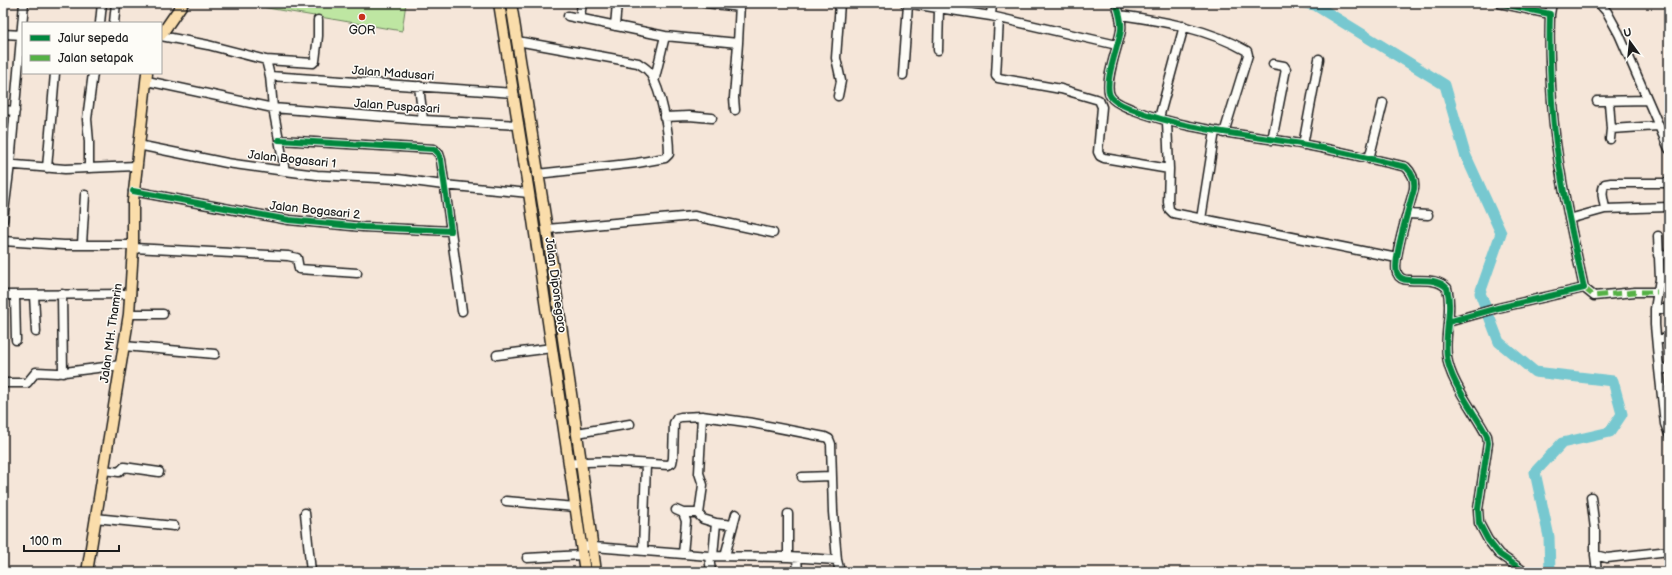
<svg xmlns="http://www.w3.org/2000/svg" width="1672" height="575" font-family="'Balsamiq Sans',sans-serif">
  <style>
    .green { fill: #bee6a2; stroke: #6d815f }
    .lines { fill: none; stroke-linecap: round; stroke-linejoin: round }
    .river { stroke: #77c8d0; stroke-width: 11 }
    .minor-casing { stroke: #1c1c1c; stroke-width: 11 }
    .major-casing { stroke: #1c1c1c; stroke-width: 13 }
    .minor { stroke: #fdfcf7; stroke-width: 8 }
    .major { stroke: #faddab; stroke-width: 10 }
    .quiet { stroke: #55b145; stroke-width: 5; stroke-dasharray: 10 5; stroke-linecap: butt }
    .cycleway-casing { stroke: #fdfcf7; stroke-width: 8 }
    .cycleway { stroke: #00873e; stroke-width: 6 }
    .poi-dot { fill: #c8321e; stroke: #fdfcf7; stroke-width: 1.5 }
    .labels { text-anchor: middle; stroke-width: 3; stroke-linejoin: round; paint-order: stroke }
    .poi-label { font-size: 12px; fill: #1c1c1c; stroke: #fdfcf7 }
    .street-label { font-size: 12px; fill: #1c1c1c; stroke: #fdfcf7 }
  </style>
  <rect width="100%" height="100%" fill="#f5e6d9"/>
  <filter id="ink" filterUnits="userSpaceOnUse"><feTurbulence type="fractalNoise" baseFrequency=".025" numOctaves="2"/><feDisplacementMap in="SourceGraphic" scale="8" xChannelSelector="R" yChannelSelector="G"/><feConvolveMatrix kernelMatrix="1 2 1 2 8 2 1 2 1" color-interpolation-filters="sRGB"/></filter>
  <g filter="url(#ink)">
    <path class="green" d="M238 3H406L402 31Z"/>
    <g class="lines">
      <path class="river" d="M1305 3 1315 5 1445 85 1465 154 1501 233 1480 293 1499 342 1535 372 1613 381 1622 414 1610 432 1562 443 1535 472 1549 537 1550 572"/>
      <defs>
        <path id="minor" d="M706 3 740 7
          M905 3 991 16 1117 45
          M1116 3C1119 12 1122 20 1121 30 1119 45 1102 85 1111 97 1115 103 1125 106 1131 109 1187 131 1247 134 1306 145 1339 151 1372 159 1406 167 1413 174 1415 180 1414 189 1410 205 1392 261 1397 273 1399 278 1404 280 1409 280 1423 281 1437 278 1447 288 1453 310 1444 334 1447 356 1449 381 1476 414 1487 436L1488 443 1478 509 1479 523 1488 540 1499 554 1525 572
          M1599 3 1607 12 1619 34 1669 149
          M1550 14 1552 3
          M1120 15C1163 21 1209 29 1247 51L1248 55 1224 133
          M568 16 665 36
          M991 16 992 3
          M580 18 582 3
          M999 18 996 76 998 78 1061 89 1099 100 1102 107 1098 152 1100 156 1104 158 1169 169
          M100 23 102 3
          M114 23 116 3
          M615 26 617 3
          M3 34 23 35
          M161 36 208 45 266 60 313 63 315 61 318 36V20
          M517 41 638 63C642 66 647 68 650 73 662 92 669 132 669 154L665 158 637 163 537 174
          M738 43 740 3
          M938 50 939 8
          M266 60 270 76 273 108 285 171
          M903 75 908 4
          M270 76 514 93
          M147 81 273 108 423 120 518 125
          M654 82 665 36 738 43 734 98 735 110
          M419 86 423 120
          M838 96 841 81 836 58 840 3
          M1597 101 1647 100
          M1609 102 1611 129 1610 139
          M3 110 15 111
          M664 117 689 116 712 118
          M1159 118 1184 26
          M1167 122 1169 169 1168 202 1169 209 1173 213 1397 258
          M1611 129 1658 126
          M1272 140 1286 69 1284 66 1273 64
          M138 145 227 163 285 171 317 175 398 179 444 185 529 193
          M1303 145 1319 59
          M1369 159 1383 103
          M3 164 65 169 136 166
          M89 167V142L87 119 93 73
          M47 168 55 73
          M133 191 289 220 363 227 451 231 441 160 439 154 434 149 279 140
          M1605 209C1604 200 1600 192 1605 184L1611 183H1669
          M1408 214 1428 215
          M1201 219 1215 131
          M1569 219 1605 209 1669 207
          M3 220 10 164 24 3
          M547 229 694 216 773 233
          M451 231 462 311
          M1658 236 1660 279 1655 309V325L1659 369H1669
          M3 241 64 245H132
          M82 244 85 195
          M133 248 288 256 297 258 299 269 357 273
          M1658 255 1669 254
          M1584 288 1594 296 1635 292H1657
          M62 294 63 373
          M3 295 131 294
          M15 295 16 340
          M34 295 36 332
          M1655 309H1669
          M129 314H163
          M1448 322 1498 308 1584 288C1571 227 1556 165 1552 102 1550 73 1549 43 1550 14L1499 3
          M1657 339H1669
          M124 346 215 354
          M497 355 552 348
          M1659 369 1665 424 1669 434
          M3 383H27L36 372 57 373 121 365
          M577 433 630 424
          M569 464C601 459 635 463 668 465L672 463 673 458 674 423 677 418 681 417 702 416 753 423 825 437 829 439 831 444 833 512 837 560
          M104 470 119 472 124 467 159 472
          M802 477 831 476
          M1591 497 1595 529V555L1607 558 1669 551
          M506 501 576 507
          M676 510 683 513 686 521 683 554
          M305 513 311 572
          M683 513H697L703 519 716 523 733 525
          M699 514 703 485 699 473 702 416
          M95 518 174 526
          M581 546 709 556 788 557 837 560 840 572
          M643 550 646 464
          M1595 555 1597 572
          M709 556 711 572
          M713 556 716 523
          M725 556 736 514
          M788 557V514
          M527 558 583 555
          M797 558 798 572"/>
        <path id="major" d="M499 3 529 193 585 572
          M511 3 547 229 581 462 596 572
          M161 35 183 3
          M87 572 129 314 133 248V201L147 73"/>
      </defs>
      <use href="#minor" class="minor-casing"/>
      <use href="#major" class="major-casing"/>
      <use href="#minor" class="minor"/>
      <use href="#major" class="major"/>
      <path class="quiet" d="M1584 288 1594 296 1635 292H1657"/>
      <defs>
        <path id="cycleway" d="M1116 3C1119 12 1122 20 1121 30 1119 45 1102 85 1111 97 1115 103 1125 106 1131 109 1187 131 1247 134 1306 145 1339 151 1372 159 1406 167 1413 174 1415 180 1414 189 1410 205 1392 261 1397 273 1399 278 1404 280 1409 280 1423 281 1437 278 1447 288 1453 310 1444 334 1447 356 1449 381 1476 414 1487 436L1488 443 1478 509 1479 523 1488 540 1499 554 1525 572
          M133 191 289 220 363 227 451 231 441 160 439 154 434 149 279 140
          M1448 322 1498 308 1584 288C1571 227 1556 165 1552 102 1550 73 1549 43 1550 14L1499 3"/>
      </defs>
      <use href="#cycleway" class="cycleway-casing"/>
      <use href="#cycleway" class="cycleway"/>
    </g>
  </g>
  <circle class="poi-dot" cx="362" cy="17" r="4"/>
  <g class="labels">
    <g class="poi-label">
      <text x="362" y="34">GOR</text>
    </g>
    <g class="street-label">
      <text transform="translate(393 73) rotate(4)" y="4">Jalan Madusari</text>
      <text transform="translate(397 106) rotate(4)" y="4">Jalan Puspasari</text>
      <text transform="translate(292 159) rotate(6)" y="4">Jalan Bogasari 1</text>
      <text transform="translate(315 210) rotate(6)" y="4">Jalan Bogasari 2</text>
      <text transform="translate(556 285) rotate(82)" y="4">Jalan Diponegoro</text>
      <text transform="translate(111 333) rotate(-82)" y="4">Jalan MH. Thamrin</text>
    </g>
  </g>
  <rect width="1672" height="575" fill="none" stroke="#fdfcf7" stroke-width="16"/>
  <rect x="8" y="8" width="1656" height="559" fill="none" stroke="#1c1c1c" stroke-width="1.5" filter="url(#ink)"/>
  <rect x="22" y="22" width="140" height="52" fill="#fdfcf7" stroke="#a3a29f"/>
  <rect x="30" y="35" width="20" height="6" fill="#00873e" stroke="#a3a29f"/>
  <text x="58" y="42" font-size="12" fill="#1c1c1c">Jalur sepeda</text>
  <rect x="30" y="55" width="20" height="6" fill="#55b145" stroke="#a3a29f"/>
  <text x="58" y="62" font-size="12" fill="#1c1c1c">Jalan setapak</text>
  <g transform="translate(1630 42) rotate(345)" stroke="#fdfcf7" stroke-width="3" paint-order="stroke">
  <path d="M0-3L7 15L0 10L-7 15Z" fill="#1c1c1c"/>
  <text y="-6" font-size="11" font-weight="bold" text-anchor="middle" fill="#1c1c1c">U</text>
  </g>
  <path d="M24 545v6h95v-6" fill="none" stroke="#1c1c1c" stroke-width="2"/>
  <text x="30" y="545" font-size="12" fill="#1c1c1c" stroke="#fdfcf7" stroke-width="3" paint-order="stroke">100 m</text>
</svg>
